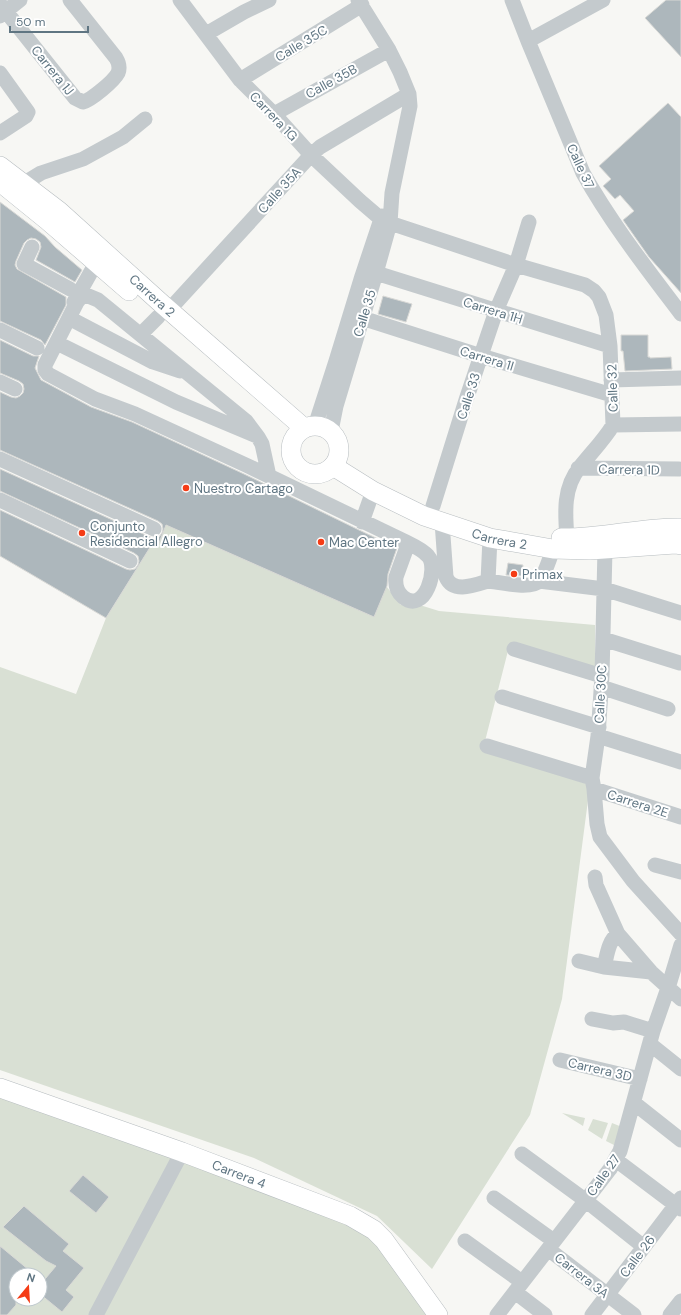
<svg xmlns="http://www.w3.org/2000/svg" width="681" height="1315" font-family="'DM Sans',sans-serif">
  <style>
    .green { fill: #d9e0d4; fill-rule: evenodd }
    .building { fill: #adb7bc; stroke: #d9d9d6 }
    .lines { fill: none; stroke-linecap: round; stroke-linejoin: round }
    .major-casing { stroke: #b7bdc0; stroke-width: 20 }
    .minor { stroke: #c4cacd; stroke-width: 15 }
    .major { stroke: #fff; stroke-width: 19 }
    .poi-dot { fill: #f53c16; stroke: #fff; stroke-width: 1.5 }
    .labels { text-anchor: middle; stroke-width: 4; stroke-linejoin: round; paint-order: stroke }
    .street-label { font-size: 13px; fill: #5f7582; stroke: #fff }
    .poi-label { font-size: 13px; fill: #5f7582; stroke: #fff; text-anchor: start }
  </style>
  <rect width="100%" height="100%" fill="#f7f7f4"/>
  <path class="green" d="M166 525 387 587 401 605 423 606 439 611 595 625V671L510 643 483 749 590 785 562 999 530 1115 432 1269 377 1216 254 1158 0 1070V667L76 694 106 618 154 541 159 543Z
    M0 1088 182 1152 384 1240 438 1315H0ZM16 1275H40V1299H16Z
    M562 1113 585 1118 583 1126Z
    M593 1119 608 1123 602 1139 588 1130Z
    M612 1123 622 1127 614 1145 606 1141Z"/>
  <path class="building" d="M666 0H681V57L645 18Z
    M668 103 681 117V293L649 257 623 220 634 211 620 195 615 199 603 186 611 179 599 166Z
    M0 202 45 236 55 247 82 270 75 282 36 260 41 247 40 242 36 239 31 238 27 240 24 243 16 261 15 265 17 269 66 297V305L45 345 41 340 0 321Z
    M383 296 412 304 406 322 378 314Z
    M621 335H648V357H650V358L671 357 672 369 625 371 623 351H621Z
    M0 340 33 356H39L35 368 41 380 91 407 132 422 244 474 359 530 397 548 388 574 387 586 374 617 166 525 159 543 154 541 106 618 0 556V510L126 569 130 570 135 569 138 565 139 561 138 556 134 553 0 491V469L150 537 154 538 159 537 162 533 163 529 162 524 158 521 0 450V392L11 397 16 398 20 396 23 393 24 389 23 384 19 381 0 373Z
    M508 563 523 565 522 576 506 575Z
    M83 1175 109 1197 96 1213 69 1191Z
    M24 1206 69 1244 63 1251 84 1268 66 1290 74 1297 62 1312 40 1294V1285L56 1266 46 1261 3 1227Z
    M0 1246 35 1275H16V1305L7 1315H0Z"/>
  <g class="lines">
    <defs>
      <g id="major">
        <path id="s1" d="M0 166 59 211 162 304 304 428"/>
        <path d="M0 182 47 220 129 291"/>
        <circle cx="315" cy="450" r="24"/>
        <path id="s2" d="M333 466 373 491 424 516 490 538 553 549 590 550 675 544 681 545"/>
        <path d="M561 538C601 539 641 527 681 528"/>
        <path id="s3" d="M0 1088 182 1152 350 1216 374 1230 384 1240 438 1315"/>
      </g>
    </defs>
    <use href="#major" class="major-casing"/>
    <path class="minor" d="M180 0 240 80 274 114 311 155 360 201 381 219
      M512 0 528 41 583 173C611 223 647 269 681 314
      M0 4 75 98 83 102C91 100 114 81 118 73 120 68 119 63 116 58L70 0
      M0 16 20 0
      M206 34 244 12 269 0
      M528 41 603 0
      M0 73 28 112 26 116 0 133
      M240 80 362 5
      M274 114 389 50
      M23 184 41 173 83 159 123 137 145 119
      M390 223 516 265 585 285 594 291 599 297 606 315 610 346 613 425C604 440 591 453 580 467 563 487 565 513 567 538
      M32 247 24 264 70 289
      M376 273 610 346
      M74 302 96 263
      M169 310 311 155 320 147 409 94
      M69 318 153 362 180 371
      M362 318 481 356 612 395
      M0 330 37 348
      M141 334 158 317
      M57 343 176 402 257 436
      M611 380 681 378
      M0 382 15 389
      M613 425 681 424
      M315 426 336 361 362 276 382 216
      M331 431 336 406 376 273 390 223 392 193 410 106 409 94 400 72 389 50 358 0
      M0 459 154 529
      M578 468 679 469
      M269 476 262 444 258 437 246 421 98 300 86 295 81 297 77 302 45 365V370L48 374 95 399 135 414 248 466 404 541C412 545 422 549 428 556 439 568 425 615 403 597 397 592 395 585 396 577L408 544
      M0 500 130 561
      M433 506 466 400 496 311 516 265 529 222
      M362 522 373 491
      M442 522 446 577C453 594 475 585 488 581
      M490 538 488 581C499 582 531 590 539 581 545 575 550 557 553 549
      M605 549 602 676 598 736 592 778 594 789 597 824 600 837 633 881 681 934
      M539 581 604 589 681 613
      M603 639 680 663
      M514 649 602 676
      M601 687 668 709
      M502 697 599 727
      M598 736 681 762
      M487 746 592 778
      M594 789 681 817
      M655 865 681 872
      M595 877 596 885 618 934 651 972 681 999
      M579 961 604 967 651 972
      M604 967C607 956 608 941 618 934
      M592 1019 613 1023 624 1022 653 1031
      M650 1044 681 1069
      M560 1060 640 1079
      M634 1103 681 1140
      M522 1154 585 1200 644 1247
      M616 1160 681 1209
      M494 1198 554 1241
      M465 1241 522 1282
      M548 1249 634 1315
      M515 1292 545 1315
      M96 1315 182 1152
      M497 1315 610 1169 620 1151 653 1031 668 988 681 945
      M592 1315 681 1198
      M670 1315 681 1301"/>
    <use href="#major" class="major"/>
  </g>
  <g class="poi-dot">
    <circle cx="186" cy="488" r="4"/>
    <circle cx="82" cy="533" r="4"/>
    <circle cx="321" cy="542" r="4"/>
    <circle cx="514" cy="574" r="4"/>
  </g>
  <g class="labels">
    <g class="street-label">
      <text transform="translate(301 43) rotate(-31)" y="5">Calle 35C</text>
      <text transform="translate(53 70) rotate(51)" y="5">Carrera 1J</text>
      <text transform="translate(331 81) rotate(-29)" y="5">Calle 35B</text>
      <text transform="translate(274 116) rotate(46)" y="5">Carrera 1G</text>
      <text transform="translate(581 166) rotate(65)" y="5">Calle 37</text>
      <text transform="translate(279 190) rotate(-48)" y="5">Calle 35A</text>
      <text dy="5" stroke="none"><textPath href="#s1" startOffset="200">Carrera 2</textPath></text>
      <text transform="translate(493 310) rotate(17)" y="5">Carrera 1H</text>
      <text transform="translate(364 313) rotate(-73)" y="5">Calle 35</text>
      <text transform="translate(487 358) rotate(17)" y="5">Carrera 1I</text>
      <text transform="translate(612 388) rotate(-92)" y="5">Calle 32</text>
      <text transform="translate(468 396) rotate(-72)" y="5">Calle 33</text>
      <text transform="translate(629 469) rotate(1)" y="5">Carrera 1D</text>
      <text dy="5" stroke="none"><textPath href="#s2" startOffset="183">Carrera 2</textPath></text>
      <text transform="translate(600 694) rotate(-87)" y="5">Calle 30C</text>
      <text transform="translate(638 803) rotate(18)" y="5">Carrera 2E</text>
      <text transform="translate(600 1069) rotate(13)" y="5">Carrera 3D</text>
      <text dy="5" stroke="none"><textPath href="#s3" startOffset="254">Carrera 4</textPath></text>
      <text transform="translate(603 1175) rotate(-55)" y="5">Calle 27</text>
      <text transform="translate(637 1256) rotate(-53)" y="5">Calle 26</text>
      <text transform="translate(582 1275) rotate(38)" y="5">Carrera 3A</text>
    </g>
    <g class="poi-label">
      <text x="194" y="493">Nuestro Cartago</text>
      <text x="90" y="531">Conjunto<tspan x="90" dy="15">Residencial Allegro</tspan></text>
      <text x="329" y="547">Mac Center</text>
      <text x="522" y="579">Primax</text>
    </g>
  </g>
  <g transform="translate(28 1287) rotate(18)"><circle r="19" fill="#ffffff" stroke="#bfc8cd"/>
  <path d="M0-3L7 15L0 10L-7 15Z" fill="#f53c16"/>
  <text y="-6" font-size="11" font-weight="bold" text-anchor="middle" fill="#5f7582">N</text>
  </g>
  <path d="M10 26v6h78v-6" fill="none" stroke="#5f7582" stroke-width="2"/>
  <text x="16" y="26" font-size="12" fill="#5f7582" stroke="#ffffff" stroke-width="3" paint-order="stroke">50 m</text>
</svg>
